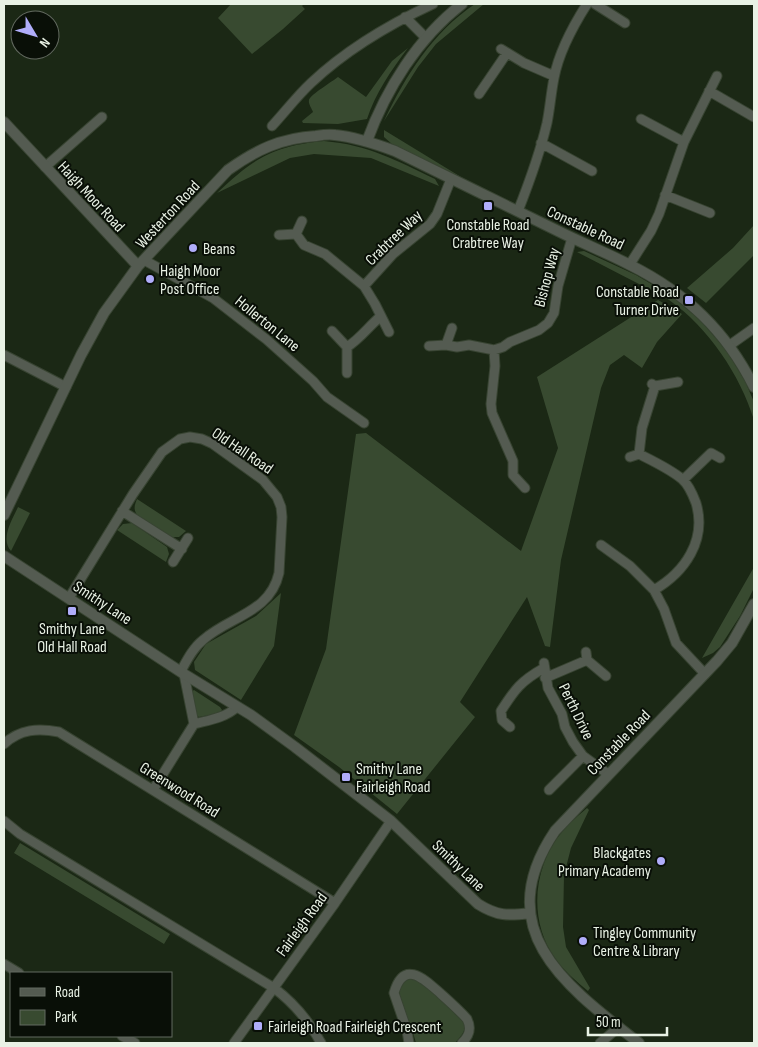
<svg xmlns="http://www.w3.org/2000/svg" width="758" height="1047" font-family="'Sofia Sans Condensed',sans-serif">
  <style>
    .green { fill: #384a30 }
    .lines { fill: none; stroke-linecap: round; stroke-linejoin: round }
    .minor-casing { stroke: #384432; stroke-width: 11 }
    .tertiary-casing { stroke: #384432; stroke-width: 12 }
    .minor { stroke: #545b51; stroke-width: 9 }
    .tertiary { stroke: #545b51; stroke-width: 10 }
    .poi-dot { fill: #b0adfa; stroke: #090f07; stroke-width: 2 }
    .labels { text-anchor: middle; stroke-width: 4; stroke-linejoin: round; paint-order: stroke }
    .street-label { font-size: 16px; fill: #e9f2e5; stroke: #090f07 }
    .poi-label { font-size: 16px; fill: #e9f2e5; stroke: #090f07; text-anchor: start }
  </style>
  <rect width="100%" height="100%" fill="#1b2815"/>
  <path class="green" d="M231 4H304L302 6 305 9 283 29 252 54 218 18Z
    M475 4H484L436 44 418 67 384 121C406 75 432 33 475 4Z
    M408 48C392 69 375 94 367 119L338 124 303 123 302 121 313 112C312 109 308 104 309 100 310 95 333 81 338 77L366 97 392 61Z
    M384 130 461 177 393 145 384 137Z
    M324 141C369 145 395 160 435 179L439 186 371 158 314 154 290 158 217 193C254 158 273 146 324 141Z
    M754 225V255L706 303 687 288 733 248Z
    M584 251 636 275 670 295 700 320 726 350 745 381 754 402V420C740 375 709 328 669 300 660 294 649 289 639 284 618 273 598 263 577 252Z
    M658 300 682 314 657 342 642 368 624 355 610 365 601 388 561 560 550 647 545 646 527 597 460 702 475 717 397 814 339 767 294 735 326 649 356 434 366 433 521 551 558 448 537 377Z
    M137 499 186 531 179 537H171L139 517C133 511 134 506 137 499Z
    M18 507 30 513 11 551C0 539 12 520 18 507Z
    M132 523 167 547 169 554 166 562 117 530 123 524Z
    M754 567V588L740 616 720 647 713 653 702 658Z
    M281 593 274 646 241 700 195 670 194 662 206 644 256 616Z
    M194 690 220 707 222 710 219 713 199 717 197 716 191 692Z
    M587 808 589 810 571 848 564 875 563 927 566 947 590 988 588 991C576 981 564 971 555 958 528 921 533 866 562 832 569 823 579 815 587 808Z
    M20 843 170 934 164 944 14 853Z
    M412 978 422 982 463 1020C468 1030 461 1036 455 1043H416L412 1029 398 994 403 982Z"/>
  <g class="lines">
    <defs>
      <path id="minor" d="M595 4 625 23
        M405 17 426 38
        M501 49 524 63 554 76
        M709 91 754 117
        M479 94 507 53
        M641 119 684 142
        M272 126C285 112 297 96 311 83 346 50 390 24 433 4
        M541 143 592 171
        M45 167 102 117
        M665 195 710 213
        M518 211C529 183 540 153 547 123 550 108 551 93 554 78 559 51 573 26 587 4
        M296 234 304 245 325 254 364 286 375 304 389 332
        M279 235 296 234 302 221
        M144 260 213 298 266 339 294 364 313 381 327 397 364 423
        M630 264 651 231 659 214 684 142 717 76
        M364 286 393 254 430 224 437 214 451 179
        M332 331 347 347V373
        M446 345 452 328
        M730 345 754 328
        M429 346 446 345 457 347 469 345 494 350 503 347 510 342 539 330 548 323 554 313 558 286 572 238
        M347 347C360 339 369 326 381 316
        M494 350 495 366 491 404 492 413 513 461V475L525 488
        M4 355 66 387
        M652 384 655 386 678 382
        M639 454 642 428 655 386
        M630 457 639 454C653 461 670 469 682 479 689 485 693 495 696 503 707 540 685 572 654 590
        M683 480 711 453 720 458
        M122 511 182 549
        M601 545 630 566 654 590 664 609 676 643 705 674
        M173 562 188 538
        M69 598 133 494 162 452 180 439 190 437 202 439 213 444 263 480 277 497 281 507 282 517 279 573C270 613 230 616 203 640 193 648 187 660 181 671
        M586 652 587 660 606 676
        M544 663 548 688 562 714 565 727 573 742 583 756 608 774
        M184 674 194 724C209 720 225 718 237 707
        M545 678 587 660
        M510 727 502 720 501 711C515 689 521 681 544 668
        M4 744C20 729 38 728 59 732L335 903
        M153 790 194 724
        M549 790 583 756
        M4 821 20 834 274 988C294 1003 309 1021 321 1043
        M4 964 19 973
        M122 1036 135 1043
        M234 1043 335 903 391 821
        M409 1043 407 1031 394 993C404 958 425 980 441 994 450 1002 459 1010 467 1019 472 1029 469 1036 462 1043
        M600 1043 619 1027"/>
      <path id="tertiary" d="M4 122 138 266
        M367 141C386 89 418 38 462 4
        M4 515 81 355 104 313 138 266 228 170C256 150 281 138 316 136 322 135 329 134 335 135 356 137 376 144 395 151 449 178 504 204 558 231 582 243 607 253 630 265 686 293 726 331 754 387
        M4 556 184 674 251 715 295 747 391 821 478 904C497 916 508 916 530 913
        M639 1043C567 987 488 930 555 831L717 661 732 643 754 604"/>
    </defs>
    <use href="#minor" class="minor-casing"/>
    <use href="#tertiary" class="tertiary-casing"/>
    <use href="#minor" class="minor"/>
    <use href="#tertiary" class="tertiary"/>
  </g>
  <g class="poi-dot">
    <rect x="483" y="201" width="10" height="10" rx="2.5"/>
    <circle cx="193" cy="248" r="5"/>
    <circle cx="150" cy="279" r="5"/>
    <rect x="684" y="295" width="10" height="10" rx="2.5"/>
    <rect x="67" y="606" width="10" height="10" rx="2.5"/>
    <rect x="341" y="772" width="10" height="10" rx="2.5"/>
    <circle cx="661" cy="861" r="5"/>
    <circle cx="583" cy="941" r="5"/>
    <rect x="253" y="1021" width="10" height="10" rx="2.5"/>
  </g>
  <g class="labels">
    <g class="street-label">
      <text transform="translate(92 196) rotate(47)" y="6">Haigh Moor Road</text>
      <text transform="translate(167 214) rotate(-47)" y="6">Westerton Road</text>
      <text transform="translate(586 227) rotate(25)" y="6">Constable Road</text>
      <text transform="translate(393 237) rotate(-44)" y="6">Crabtree Way</text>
      <text transform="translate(546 277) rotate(-75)" y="6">Bishop Way</text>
      <text transform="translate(268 323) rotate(39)" y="6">Hollerton Lane</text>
      <text transform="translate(243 450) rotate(34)" y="6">Old Hall Road</text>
      <text transform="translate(103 602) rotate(33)" y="6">Smithy Lane</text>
      <text transform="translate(577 711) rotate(64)" y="6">Perth Drive</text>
      <text transform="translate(618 742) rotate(-46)" y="6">Constable Road</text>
      <text transform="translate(180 789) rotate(32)" y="6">Greenwood Road</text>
      <text transform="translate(459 865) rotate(44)" y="6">Smithy Lane</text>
      <text transform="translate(301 924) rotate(-54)" y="6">Fairleigh Road</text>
    </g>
    <g class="poi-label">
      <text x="488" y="230" text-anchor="middle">Constable Road<tspan x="488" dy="18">Crabtree Way</tspan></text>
      <text x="203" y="254">Beans</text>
      <text x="160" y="276">Haigh Moor<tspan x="160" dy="18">Post Office</tspan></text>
      <text x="679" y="297" text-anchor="end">Constable Road<tspan x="679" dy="18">Turner Drive</tspan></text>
      <text x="72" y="634" text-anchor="middle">Smithy Lane<tspan x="72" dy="18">Old Hall Road</tspan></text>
      <text x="356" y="774">Smithy Lane<tspan x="356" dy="18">Fairleigh Road</tspan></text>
      <text x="651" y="858" text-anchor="end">Blackgates<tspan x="651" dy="18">Primary Academy</tspan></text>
      <text x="593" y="938">Tingley Community<tspan x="593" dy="18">Centre &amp; Library</tspan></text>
      <text x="268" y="1032">Fairleigh Road Fairleigh Crescent</text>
    </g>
  </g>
  <rect width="758" height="1047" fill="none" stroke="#e9f2e5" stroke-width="10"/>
  <rect x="10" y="972" width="162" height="65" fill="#090f07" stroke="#636a60"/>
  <rect x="20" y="988" width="25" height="8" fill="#545b51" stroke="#636a60"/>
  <text x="55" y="997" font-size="15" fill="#e9f2e5">Road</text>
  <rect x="20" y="1010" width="25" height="15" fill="#384a30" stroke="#636a60"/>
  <text x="55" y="1022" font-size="15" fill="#e9f2e5">Park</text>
  <g transform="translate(35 35) rotate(128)"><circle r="24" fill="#090f07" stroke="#636a60"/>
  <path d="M0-4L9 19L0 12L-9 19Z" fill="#b0adfa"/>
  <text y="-8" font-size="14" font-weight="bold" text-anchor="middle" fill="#e9f2e5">N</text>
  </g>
  <path d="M588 1027v8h79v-8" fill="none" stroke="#e9f2e5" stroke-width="2.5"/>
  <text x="596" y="1027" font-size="15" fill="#e9f2e5" stroke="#090f07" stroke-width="4" paint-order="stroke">50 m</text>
</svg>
